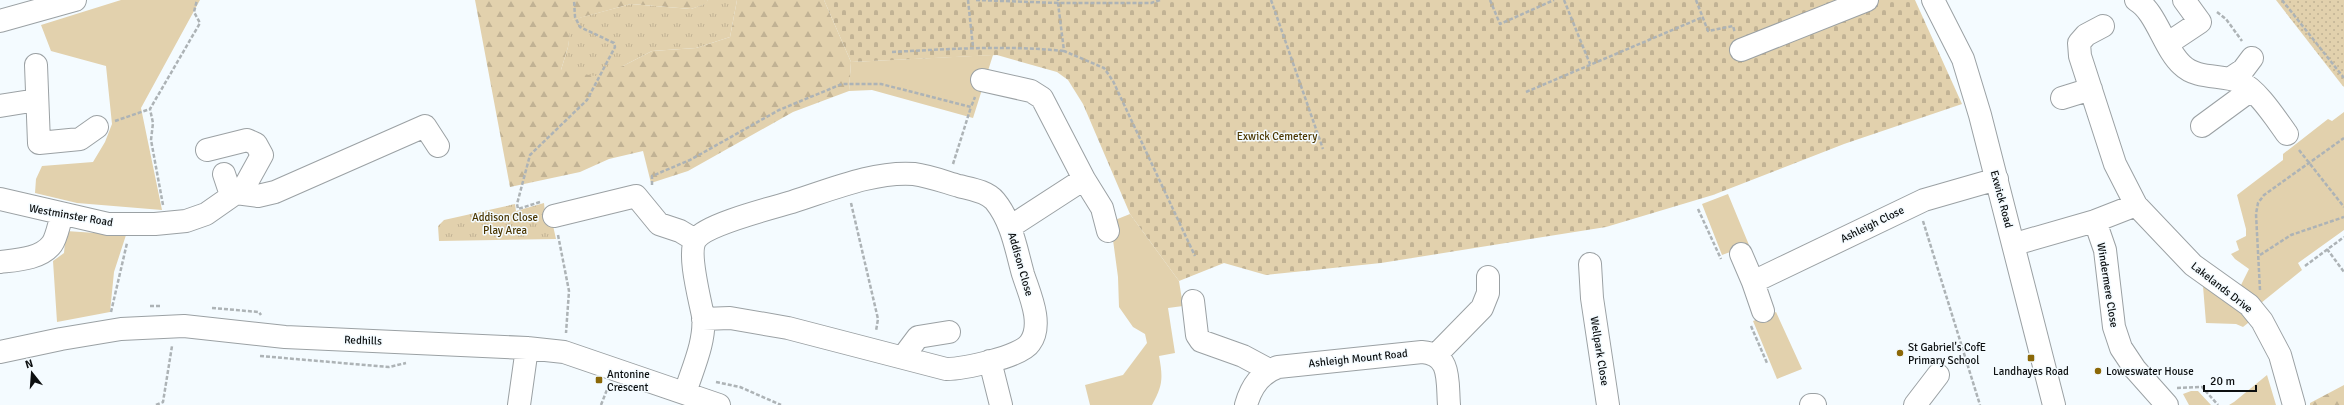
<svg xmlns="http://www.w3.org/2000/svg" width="2344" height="405" font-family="Signika,sans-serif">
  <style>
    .grass { fill: #e2d1ad }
    .forest { fill: url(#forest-firs) }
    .cemetery { fill: url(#cemetery-stones) }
    .park { fill: url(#park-tufts) }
    .garden { fill: url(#garden-dots) }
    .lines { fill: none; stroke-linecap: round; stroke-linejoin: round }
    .minor-casing { stroke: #9ba1a4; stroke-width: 24 }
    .path { stroke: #adb3b6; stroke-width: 2.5; stroke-dasharray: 4 2; stroke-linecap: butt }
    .minor { stroke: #fff; stroke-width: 22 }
    .poi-dot { fill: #8b6808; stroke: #f4fbff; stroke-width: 1.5 }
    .labels { text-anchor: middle; stroke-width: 3; stroke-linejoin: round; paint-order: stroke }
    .park-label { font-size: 11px; fill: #4b3600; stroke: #f4fbff }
    .street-label { font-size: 11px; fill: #0c0f10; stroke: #f4fbff }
    .poi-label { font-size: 11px; fill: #0c0f10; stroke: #f4fbff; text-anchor: start }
  </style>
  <defs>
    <pattern id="forest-firs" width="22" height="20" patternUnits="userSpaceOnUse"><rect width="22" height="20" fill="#e2d1ad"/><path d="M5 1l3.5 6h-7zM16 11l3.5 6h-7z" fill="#c1b294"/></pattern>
    <pattern id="cemetery-stones" width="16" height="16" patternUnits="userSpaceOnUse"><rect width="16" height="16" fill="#e2d1ad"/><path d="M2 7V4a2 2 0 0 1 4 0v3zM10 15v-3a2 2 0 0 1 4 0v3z" fill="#c1b294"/></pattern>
    <pattern id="park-tufts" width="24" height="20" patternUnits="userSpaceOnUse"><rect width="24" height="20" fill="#e2d1ad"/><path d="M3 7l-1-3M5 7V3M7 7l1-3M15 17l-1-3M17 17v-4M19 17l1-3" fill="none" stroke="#c1b294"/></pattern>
    <pattern id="garden-dots" width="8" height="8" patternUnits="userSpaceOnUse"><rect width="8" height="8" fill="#e2d1ad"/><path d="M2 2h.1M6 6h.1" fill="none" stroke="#c1b294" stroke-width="1.8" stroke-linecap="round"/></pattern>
  </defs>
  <rect width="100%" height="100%" fill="#f4fbff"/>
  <path class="grass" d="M121 0H200L141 108 162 210 77 203 35 193 36 179 42 166 93 162 105 142 112 124 106 66 51 51 41 25Z
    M993 55 973 118 872 90 849 91 851 62Z
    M2344 112V230L2298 263 2302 270 2261 303 2253 319 2243 327 2236 324 2206 323 2203 286 2242 287 2241 285 2249 269 2235 259 2231 254 2239 250 2236 241 2246 236V229L2237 195 2283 160V154L2328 119 2332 121Z
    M1728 194 1749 245 1722 255 1702 204Z
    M1130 214 1179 281 1183 306 1168 308 1175 353 1159 356C1163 378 1163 385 1152 405H1090L1085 385 1123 375 1147 343 1145 334 1133 327 1119 307 1118 277 1113 240 1115 220Z
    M66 231 126 235 114 272 110 312 57 322 53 261 64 253Z
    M1776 312 1802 369 1777 379 1753 321Z
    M2267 375 2276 405H2229L2234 402Z
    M2191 391H2198L2211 405H2189L2183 394Z"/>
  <path class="forest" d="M475 0H708L706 4 691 9 631 4 572 20 568 47 561 70 623 66 652 51 696 48 730 37 737 0H824L851 62 849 91 793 112 688 171 651 183 643 151 609 159 580 172 510 187Z
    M2344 385V405H2310V403Z"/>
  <path class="cemetery" d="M824 0H1915L1962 104 1844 144 1713 195 1606 227 1381 263 1266 275 1224 263 1179 281 1130 214 1083 104 1068 80 1057 72 997 55 851 62Z"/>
  <path class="park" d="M708 0H737L730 37 696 48 652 51 623 66 595 76 561 70 568 47 571 20 631 4 691 9 705 4Z
    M544 203 545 213 552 221 556 239 439 241 438 226 444 220 515 204 516 211Z"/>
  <path class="garden" d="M2276 0H2344V87L2342 85Z"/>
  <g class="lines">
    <defs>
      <path id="minor" d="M1933 0 1963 59 1980 115 2054 405
        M2136 0C2156 11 2164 49 2182 65 2197 80 2223 74 2240 82 2257 89 2276 119 2287 134
        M0 21 75 0
        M2103 26 2086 35 2079 43 2080 56 2115 164 2136 205
        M2167 44 2200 22 2184 0
        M1741 50 1867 0
        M36 65 39 143 80 139 97 127
        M2231 78 2243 70 2252 58
        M982 80 1031 91 1042 98 1084 179 1010 227
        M2062 98 2091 89
        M0 106 37 100
        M2202 126 2251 90
        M207 150 247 140 256 144 262 155 241 193
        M224 174 231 195
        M1084 179 1102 208 1108 231
        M0 199 108 224H155L186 221 206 214 236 193 258 196 275 192 425 126 438 146
        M554 216 636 196 659 224 680 231 695 240
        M2095 221 2105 250 2114 327 2121 348 2135 369 2167 405
        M2015 244 2095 221 2136 205 2193 265 2249 305 2262 321 2280 355 2294 405
        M1741 254 1753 282 1924 200 1997 179
        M0 262C17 260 41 259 52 244 57 237 59 223 62 215
        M1590 264 1592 298 1608 405
        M1753 282 1763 311
        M1193 301 1197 335 1201 341 1243 356 1269 370
        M0 352 61 339 121 329 184 326 285 337 527 348 564 352 719 405
        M1436 355 1482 308 1488 293V277
        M903 357 918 337 949 332
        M990 361 1001 405
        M685 393C692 370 706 341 703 316 700 300 687 252 696 239 707 224 772 208 792 202 830 190 874 171 914 174 929 176 945 182 959 186 971 189 987 191 995 201 1012 222 1016 249 1023 274 1029 293 1044 324 1030 343 1021 357 963 369 946 369L788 328 730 318 703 319
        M519 405 527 348
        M1246 405C1251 387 1260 373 1278 367L1422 352C1452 354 1447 382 1449 405
        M1811 405H1815
        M1915 405 1938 375"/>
    </defs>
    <use href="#minor" class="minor-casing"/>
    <path class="path" d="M968 0 973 47
      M976 0 1058 3V0
      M1160 0 1151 3H1058L1064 51 1104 68 1113 81 1195 256
      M1271 0 1323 149
      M1490 0 1500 24 1554 0
      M1564 0 1590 64
      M1696 0 1708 31 1733 26 1735 33
      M2282 0 2344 78
      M2217 12 2226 19 2242 41
      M892 52C949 49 1006 45 1064 51
      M1526 92 1703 17
      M115 121 150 109
      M2299 150 2344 207
      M953 164 971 107
      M652 185V176L690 160 779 110 842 84H881L971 107 975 97
      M540 202 518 209 517 204 530 155 587 100 615 47 614 43 580 27 575 17 574 0
      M851 203 878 319 876 331
      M163 205 151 140 153 123 150 109 200 23 194 12 197 0
      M1698 209 1721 259
      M1923 221 1980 405
      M558 235 569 291 566 333
      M2327 249 2344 272
      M2260 255 2291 235 2344 217
      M2305 266 2344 237
      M2260 290 2256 214 2258 203 2264 195 2344 138
      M150 306H161
      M212 308 259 312 261 315
      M111 312 127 243
      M1751 326 1767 363
      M260 356 389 367 406 363
      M716 382 740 387 781 405
      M2177 388 2202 387 2218 405
      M156 405 163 402 172 346
      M601 405 608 387"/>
    <use href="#minor" class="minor"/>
  </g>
  <g class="poi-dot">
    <circle cx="1900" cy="353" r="4"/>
    <rect x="2027" y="354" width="8" height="8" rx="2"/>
    <circle cx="2098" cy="371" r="4"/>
    <rect x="595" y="376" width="8" height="8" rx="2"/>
  </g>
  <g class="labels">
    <g class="park-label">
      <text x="1277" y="140">Exwick Cemetery</text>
      <text x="505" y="221">Addison Close<tspan x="505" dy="13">Play Area</tspan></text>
    </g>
    <g class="street-label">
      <text transform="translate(2002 199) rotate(75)" y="4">Exwick Road</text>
      <text transform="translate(71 215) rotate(10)" y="4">Westminster Road</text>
      <text transform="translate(1872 224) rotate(-26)" y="4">Ashleigh Close</text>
      <text transform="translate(1021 264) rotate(74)" y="4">Addison Close</text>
      <text transform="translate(2108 285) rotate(81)" y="4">Windermere Close</text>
      <text transform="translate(2222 287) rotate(38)" y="4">Lakelands Drive</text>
      <text transform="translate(363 340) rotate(2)" y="4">Redhills</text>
      <text transform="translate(1600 351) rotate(81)" y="4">Wellpark Close</text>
      <text transform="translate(1358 358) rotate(-6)" y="4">Ashleigh Mount Road</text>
    </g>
    <g class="poi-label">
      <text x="1908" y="351">St Gabriel's CofE<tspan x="1908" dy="13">Primary School</tspan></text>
      <text x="2031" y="375" text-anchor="middle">Landhayes Road</text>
      <text x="2106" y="375">Loweswater House</text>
      <text x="607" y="378">Antonine<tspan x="607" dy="13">Crescent</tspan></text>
    </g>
  </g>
  <g transform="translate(32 373) rotate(343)" stroke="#f4fbff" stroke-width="3" paint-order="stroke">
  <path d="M0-3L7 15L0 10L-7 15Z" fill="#0c0f10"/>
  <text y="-6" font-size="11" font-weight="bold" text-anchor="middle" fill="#0c0f10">N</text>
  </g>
  <path d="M2204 385v6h52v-6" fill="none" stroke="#0c0f10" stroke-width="2"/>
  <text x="2210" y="385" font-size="12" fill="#0c0f10" stroke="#f4fbff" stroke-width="3" paint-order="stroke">20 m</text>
</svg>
